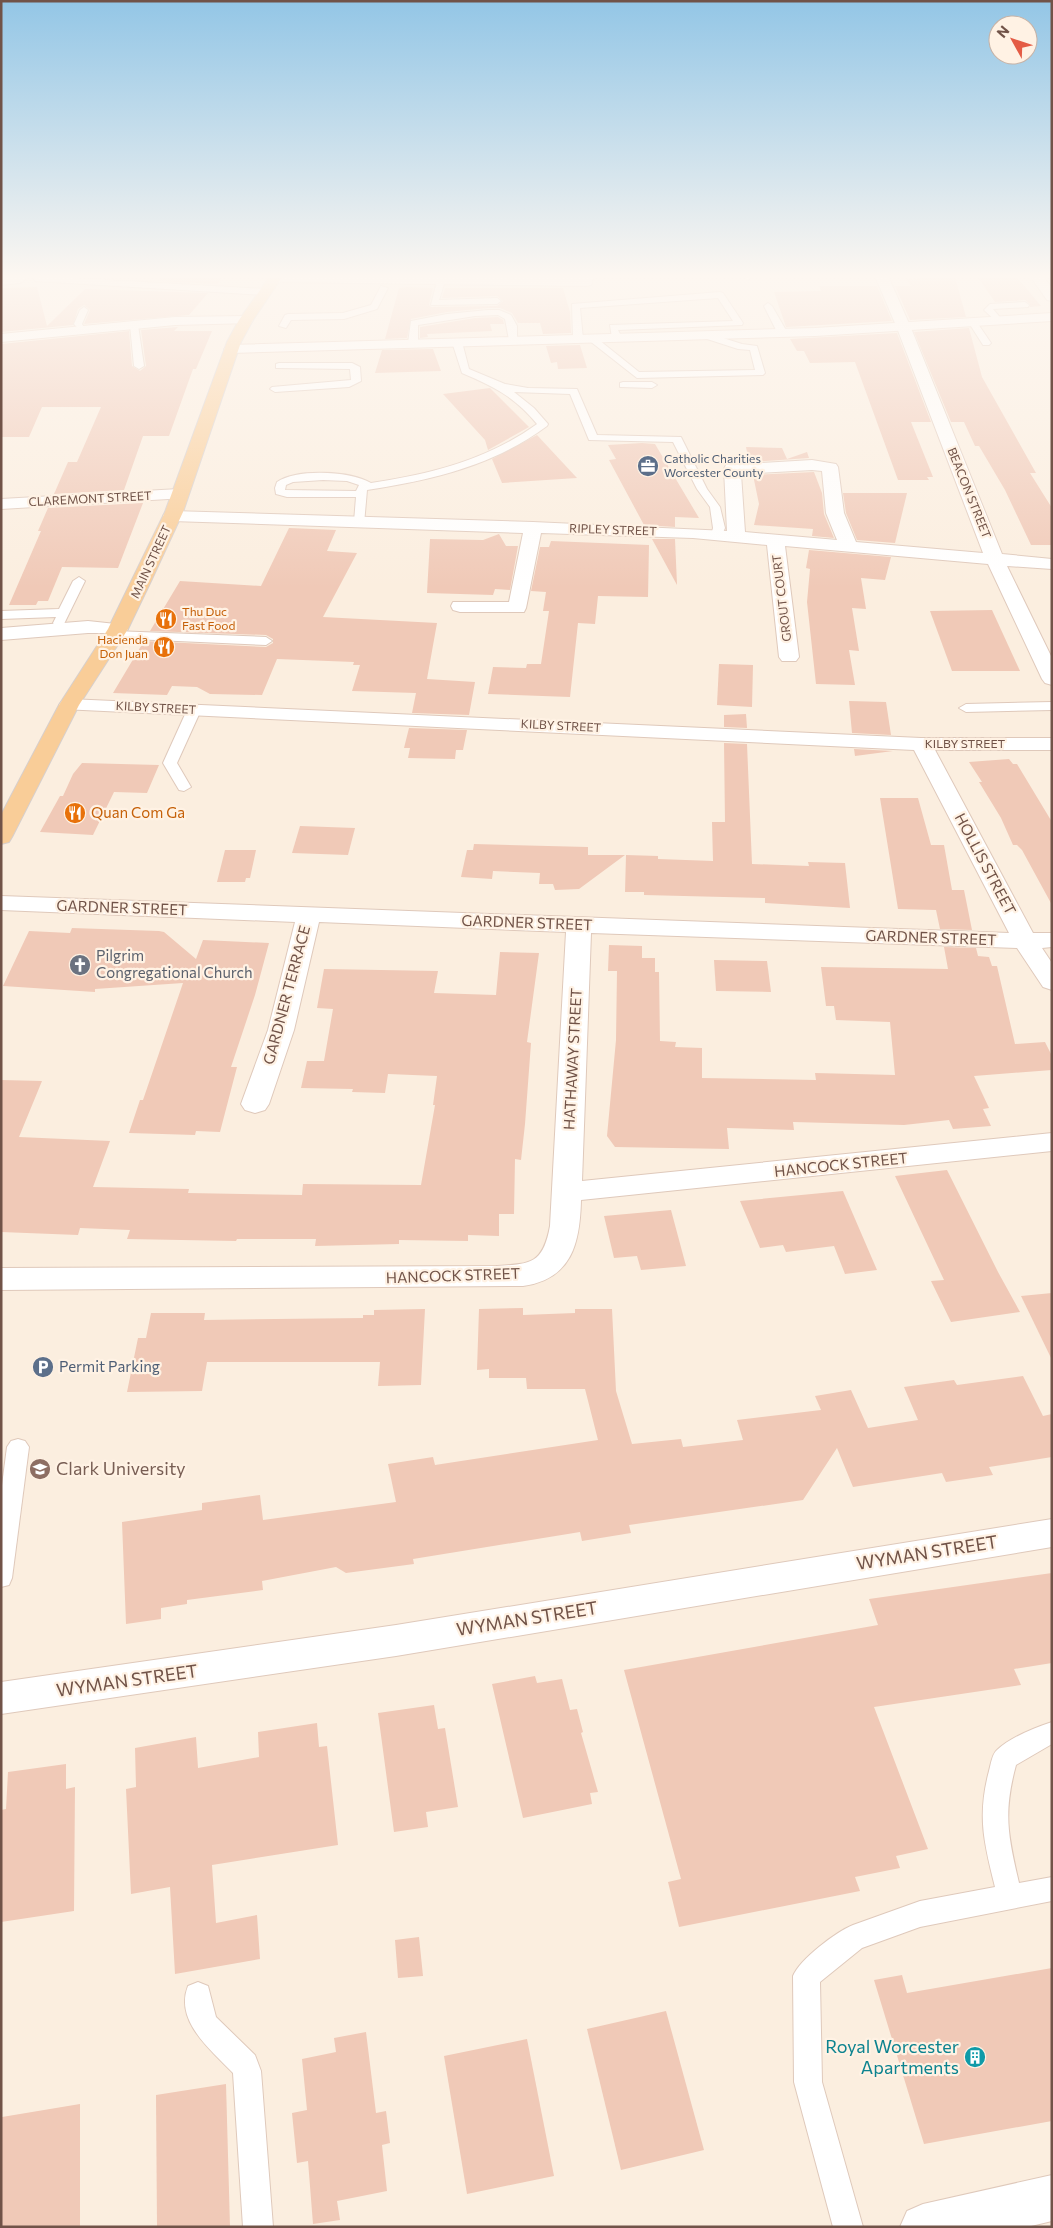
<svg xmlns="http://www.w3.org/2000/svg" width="1053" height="2228" font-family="Commissioner,sans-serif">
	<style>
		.building { fill: #f0c9b7 }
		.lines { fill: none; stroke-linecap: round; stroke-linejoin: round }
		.lane-casing { stroke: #dfc9bb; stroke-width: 2 }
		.street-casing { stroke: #dfc9bb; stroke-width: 2 }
		.secondary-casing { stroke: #e6ccbc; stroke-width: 2 }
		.primary-casing { stroke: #d7cfcc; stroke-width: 2 }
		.lane { fill: #fff; fill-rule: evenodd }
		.street { fill: #fff; fill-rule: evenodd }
		.secondary { fill: #fff; fill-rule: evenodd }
		.primary { fill: #f9cd98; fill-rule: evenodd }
		.labels { text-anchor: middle; stroke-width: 4.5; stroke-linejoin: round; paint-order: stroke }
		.far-service-label { font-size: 12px; fill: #4e5e75; stroke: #fff2e4; text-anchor: start }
		.far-street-label { font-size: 12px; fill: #715348; stroke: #fff2e4 }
		.far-food-label { font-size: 12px; fill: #c56008; stroke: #fff2e4; text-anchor: start }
		.food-label { font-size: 15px; fill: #c56008; stroke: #fff2e4; text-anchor: start }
		.street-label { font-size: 15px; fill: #715348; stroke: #fff2e4 }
		.worship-label { font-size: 15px; fill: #5b616d; stroke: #fff2e4; text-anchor: start }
		.service-label { font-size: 15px; fill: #4e5e75; stroke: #fff2e4; text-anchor: start }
		.near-education-label { font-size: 18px; fill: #785e54; stroke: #fff2e4; text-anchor: start }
		.near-street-label { font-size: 18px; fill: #715348; stroke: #fff2e4 }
		.near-culture-label { font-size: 18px; fill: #0d838f; stroke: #fff2e4; text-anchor: end }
	</style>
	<rect width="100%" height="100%" fill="#fbeedf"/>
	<g class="building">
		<polygon points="168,276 224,276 217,284 158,281 162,277"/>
		<polygon points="977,276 1016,276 1041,306 1030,307 1030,304 1025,300 995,302"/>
		<polygon points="919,277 955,277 966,317 910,320 895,286 911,286 906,279 920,279"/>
		<polygon points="819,286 877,286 892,321 786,327 774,292 821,291"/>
		<polygon points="37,287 47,326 85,289 208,293 189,315 84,324 90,310 84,305 78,309 73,325 1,332 1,288"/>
		<polygon points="407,287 433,288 429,305 431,307 497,306 503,301 497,296 442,298 445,288 563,288 570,312 571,333 543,334 540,323 518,323 512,313 500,308 488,308 447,312 411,319 407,338 385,339 399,288"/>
		<polygon points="498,317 503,320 504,324 490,324 492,331 427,334 428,337 420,338 420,327 475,318"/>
		<polygon points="178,327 174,331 212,331 196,369 193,369 169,436 143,436 124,490 54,494 68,462 77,462 101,407 42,407 29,437 1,437 1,344 129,331 132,366 140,371 146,366 141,330"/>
		<polygon points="969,328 982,377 1036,473 1030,473 1052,508 1052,545 1031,545 1005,490 979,446 975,446 964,422 951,422 914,332"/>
		<polygon points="897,333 931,422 911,422 933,477 927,477 929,480 898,480 855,362 810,363 804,351 797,351 790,339"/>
		<polygon points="580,345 587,368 558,369 557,362 551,363 546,346"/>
		<polygon points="433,349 441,371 375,373 382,350"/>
		<polygon points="490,388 529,427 488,450 485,440 443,394"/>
		<polygon points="537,435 577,478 502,483 492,459"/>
		<polygon points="642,443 655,444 699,518 675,517 675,527 644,525 609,460 616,459 608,445"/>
		<polygon points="746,447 782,448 787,459 807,452 809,458 749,462"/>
		<polygon points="814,472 822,493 824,514 834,538 812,536 813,529 754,525 759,504 753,475"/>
		<polygon points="843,493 907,493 895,543 857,540 846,513"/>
		<polygon points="143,503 118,568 62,567 48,601 38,601 36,605 9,605 41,531 38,531 48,508"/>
		<polygon points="289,528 336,530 327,551 357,553 323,617 437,623 427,679 475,682 469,715 412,713 416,693 352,691 360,665 353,665 354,662 277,659 262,695 210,694 197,687 172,686 167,695 113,693 144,641 266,647 273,643 273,639 266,635 150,631 180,581 261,586"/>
		<polygon points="499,534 506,546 518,546 510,590 495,589 493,595 427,593 430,539 483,540"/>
		<polygon points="652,539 675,539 677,585"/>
		<polygon points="551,541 649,545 648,597 598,596 595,624 578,623 570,697 488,694 493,667 526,668 527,664 541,664 549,611 543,611 546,592 531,591 540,547 549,547"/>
		<polygon points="809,550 891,557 885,580 861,578 866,609 852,608 859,651 849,650 855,685 816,684 807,602 810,569 806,568"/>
		<polygon points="992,610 1020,671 952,671 930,611"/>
		<polygon points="719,664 753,665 752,707 717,705"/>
		<polygon points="849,701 886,702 891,735 852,733"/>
		<polygon points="746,714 747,728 724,727 724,715"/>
		<polygon points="409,728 467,730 463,750 456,750 455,759 408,758 410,748 404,748"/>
		<polygon points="724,743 747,744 752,864 809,866 808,862 845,863 850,908 765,903 765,898 644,895 644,892 625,892 626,855 658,856 658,859 713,861 712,822 725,822"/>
		<polygon points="854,749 893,751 855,756"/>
		<polygon points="1009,759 1013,764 1017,764 1052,822 1052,905 1022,850 1017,845 1013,845 1001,818 979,782 982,782 969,762"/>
		<polygon points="82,763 159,765 147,793 114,792 93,835 40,832 60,796 63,796 73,774"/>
		<polygon points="880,798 918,798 931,845 944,845 952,890 964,890 972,930 940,929 936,910 898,909"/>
		<polygon points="300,826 355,828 348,855 292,853"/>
		<polygon points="474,844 588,847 588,855 625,855 579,889 555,890 553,884 539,884 540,873 493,871 492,879 461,877 467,850 473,850"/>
		<polygon points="225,850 256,850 250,878 246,878 245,882 217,882"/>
		<polygon points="72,928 159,931 164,932 196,959 203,940 269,943 255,995 231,1067 237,1067 220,1132 196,1131 195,1135 129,1133 140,1100 143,1100 183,983 95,989 95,992 3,986 29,931 70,933"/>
		<polygon points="609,945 642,946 642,958 655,958 655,972 659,972 660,1041 676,1042 675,1047 702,1048 702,1078 816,1080 815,1073 895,1075 890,1022 836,1020 834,1006 826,1006 821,967 948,969 944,947 976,948 978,956 989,957 992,966 997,966 1015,1044 1045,1042 1052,1056 1052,1070 974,1076 989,1108 983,1109 991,1126 953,1129 949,1120 904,1125 793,1122 794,1130 727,1128 729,1149 615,1147 607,1136 616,1040 617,971 608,971"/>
		<polygon points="500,952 539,953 527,1042 531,1043 525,1124 521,1160 515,1159 514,1214 499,1214 499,1236 468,1235 468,1241 399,1240 399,1244 315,1246 316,1239 237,1239 236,1241 127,1239 130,1230 80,1228 78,1235 1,1232 1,1080 42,1081 19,1137 110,1141 93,1187 189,1189 188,1193 302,1195 303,1184 421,1185 435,1105 433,1105 437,1076 388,1074 385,1093 352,1092 353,1089 301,1088 307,1061 324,1061 333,1009 317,1008 324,969 438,971 434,993 496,995"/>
		<polygon points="714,960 767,961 771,992 716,991"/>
		<polygon points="947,1170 998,1272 1020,1312 951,1322 931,1281 944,1280 895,1176"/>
		<polygon points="843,1191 877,1270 845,1274 834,1246 786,1252 783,1245 760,1248 740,1201"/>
		<polygon points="671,1210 686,1266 641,1270 637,1256 614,1258 604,1216"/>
		<polygon points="1052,1293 1052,1360 1021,1296"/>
		<polygon points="523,1308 523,1315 575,1313 575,1309 612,1309 616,1391 632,1444 681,1439 683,1447 743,1440 737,1420 821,1410 815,1396 851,1390 868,1428 918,1420 904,1387 954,1380 957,1385 1023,1376 1043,1416 1052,1414 1052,1457 989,1467 993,1475 946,1482 942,1473 853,1487 837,1448 803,1500 629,1525 631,1533 582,1541 580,1532 413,1559 414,1564 346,1573 336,1567 262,1581 263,1590 187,1600 187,1604 161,1608 161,1619 126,1624 122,1522 202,1510 202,1503 260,1495 263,1520 396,1502 388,1464 433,1457 435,1465 598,1440 585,1389 527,1389 526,1378 489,1378 489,1369 477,1370 479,1309"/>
		<polygon points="425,1309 421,1385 378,1386 380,1362 207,1362 202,1391 127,1392 138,1338 146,1338 151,1313 205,1313 204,1320 363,1318 363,1315 374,1315 374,1310"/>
		<polygon points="1052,1573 1052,1663 1014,1669 1021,1685 874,1707 928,1849 896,1856 900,1868 855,1877 860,1891 679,1927 668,1882 681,1879 624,1670 878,1625 869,1599"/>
		<polygon points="535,1676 537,1683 562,1679 570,1710 577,1709 583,1732 581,1733 598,1792 590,1793 592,1804 523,1818 492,1684"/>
		<polygon points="434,1705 438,1729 445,1728 458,1807 426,1812 428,1827 394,1832 378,1713"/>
		<polygon points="317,1723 319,1747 327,1746 338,1845 212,1865 216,1923 257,1915 260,1959 175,1974 170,1887 131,1894 126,1789 136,1787 135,1748 196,1737 198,1768 259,1757 258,1732"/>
		<polygon points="66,1764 66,1789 75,1787 74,1911 1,1922 1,1810 6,1809 8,1772"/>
		<polygon points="419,1937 423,1976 398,1978 395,1940"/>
		<polygon points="1052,1968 1052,2121 924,2144 874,1980 902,1975 907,1993"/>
		<polygon points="666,2011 704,2150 621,2170 587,2029"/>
		<polygon points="366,2032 376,2113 386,2111 390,2143 382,2145 387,2191 337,2201 340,2220 313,2224 308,2161 297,2163 292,2113 307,2110 302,2059 336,2052 334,2038"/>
		<polygon points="527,2039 554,2176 467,2194 444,2056"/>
		<polygon points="226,2084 230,2227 157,2227 156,2095"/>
		<polygon points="80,2104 80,2227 1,2227 2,2117"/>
	</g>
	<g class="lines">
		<g class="lane-casing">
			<g id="lane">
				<polygon points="38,276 266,289 270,292 266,295 35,281 34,279"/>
				<polygon points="743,276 752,276 752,277 748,280"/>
				<polygon points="441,278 445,281 439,300 497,298 501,301 497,304 431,305 437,281"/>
				<polygon points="381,286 388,288 377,309 344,319 291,320 286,328 279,326 285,315 288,314 343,313 371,305"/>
				<polygon points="720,292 723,293 743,323 742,325 618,330 622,338 617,341 612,338 610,325 733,321 718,298 580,308 583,339 578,342 573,339 572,304"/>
				<polygon points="1025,302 1029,305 1028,307 993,309 1003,321 999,324 984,310 990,304"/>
				<polygon points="768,303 772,306 787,332 785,334 777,332 764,306"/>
				<polygon points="84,307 88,310 82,324 85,329 81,332 74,324 80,310"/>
				<polygon points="488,310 499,310 511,315 517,326 517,342 509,340 505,319 498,315 475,316 418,325 418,343 413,346 408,343 411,321 447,314"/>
				<polygon points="970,321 976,321 991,343 989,345 983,345 969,323"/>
				<polygon points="134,322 138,325 144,366 139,369 134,366 130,325"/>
				<polygon points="704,332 742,344 757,346 765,373 763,375 637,378 586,338 594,336 639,372 755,370 750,350 738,349 701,337 701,333"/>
				<path d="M457,339L462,342L469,369L505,384L528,388L577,389L597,435L681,437L707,489L720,507L725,528L721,537H713L711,535L713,528L710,507L697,489L673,442L589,440L570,394L514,392L534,408L548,424L547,426C493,466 432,480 367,490L364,524H356L354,522L356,497H287L276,494L275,488L277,482C297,468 351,471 371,483C431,474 487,460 537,424C515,397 493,386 462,373L452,342ZM323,480L347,481L359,485L356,491L285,490L286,485L293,482Z"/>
				<polygon points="279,363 352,363 360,367 361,381 349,387 275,392 270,389 272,387 351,380 350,369 276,368 276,364"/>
				<polygon points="623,382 652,382 657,385 652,388 620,387 620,383"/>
				<polygon points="79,577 85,581 63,626 55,626 53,623 56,617 1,619 1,611 59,609 73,581"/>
				<polygon points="114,631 266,637 272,641 266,645 110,638 108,635 110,632"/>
				<polygon points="1052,702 1052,710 966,712 959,708 966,704"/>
				<polygon points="194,706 201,710 177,763 191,787 184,791 179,790 163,763 187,710"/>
				<polygon points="18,1439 25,1441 29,1447 12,1578 9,1585 1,1587 1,1493 7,1447 11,1441"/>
				<path d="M1052,1722V1744L1016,1765C1003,1813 1008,1836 1019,1883L1052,1877V1901L920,1927L862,1948L820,1982L822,2082L863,2227H833L794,2082L793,1976C800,1959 836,1932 853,1925L920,1901L995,1887C984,1843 977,1816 989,1771C991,1764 992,1754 997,1750C1011,1737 1034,1728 1052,1722Z"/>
				<path d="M198,1982L208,1986L216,2017L255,2055L261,2071L273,2227H243L233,2073C211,2050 174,2021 188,1986Z"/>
			</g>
		</g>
		<g class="street-casing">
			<g id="street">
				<polygon points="30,276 20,283 1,285 1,277"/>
				<polygon points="270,276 580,278 594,276 591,285 586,286 275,282 270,281"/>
				<path d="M875,276H888L911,328L1002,554L1052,559V569L1007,566L1052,658V685L1045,683L1042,679L988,564L785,546L799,657L796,661H782L779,657L767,545L693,538L541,533L526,608L524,612H460L453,610L451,606L453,602H509L523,533L172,521L166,520L163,516L166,512L172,511L533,522L727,531L724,469L726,465L812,460L836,464L838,467L844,513L856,542L983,553L897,328ZM812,470L822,471L826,513L837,540L745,532L741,474Z"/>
				<polygon points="1030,276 1043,276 1052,288 1052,301 1047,300"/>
				<polygon points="179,489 185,490 187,494 185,498 1,509 1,499"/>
				<polygon points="88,621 125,625 128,629 125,633 88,633 1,640 1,628"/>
				<path d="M69,699L921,738H1052V750H935L1033,933H1052V947L1042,948L1052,963V990L1043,987L1017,948L591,933L582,1181L1052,1133V1151L581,1200C580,1243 572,1279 523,1286L1,1290V1268L496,1266C531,1264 543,1264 550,1226L566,932L319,922L294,1030L269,1104L265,1110L255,1113L245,1110L241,1104L268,1030L295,922L1,910V896L1009,933L914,750L62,709L59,705L62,701Z"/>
				<polygon points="1052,1519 1052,1547 396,1656 1,1714 1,1682 396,1625"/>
				<polygon points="1052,2175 1052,2221 1027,2227 900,2227 907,2211 923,2204"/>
			</g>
		</g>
		<g class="secondary-casing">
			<g id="secondary">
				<polygon points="1052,313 1052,321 815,336 231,353 224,349 231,345 815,328"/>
				<polygon points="246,316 251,317 253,320 251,323 175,325 1,342 1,334 175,317"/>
			</g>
		</g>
		<g class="primary-casing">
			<polygon id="primary" points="270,276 283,276 253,320 241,342 183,512 151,581 128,629 79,705 12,837 9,842 1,844 1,815 59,705 108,629 165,512 227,342 239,320"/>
		</g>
		<use href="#lane" class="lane"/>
		<use href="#street" class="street"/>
		<use href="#secondary" class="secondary"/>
		<use href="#primary" class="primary"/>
	</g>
	<linearGradient id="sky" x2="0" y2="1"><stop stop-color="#93c6e6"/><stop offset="0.47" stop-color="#fdf7f1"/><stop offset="1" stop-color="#fdf7f1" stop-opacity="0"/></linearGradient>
	<rect width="1053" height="588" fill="url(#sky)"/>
	<defs>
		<g id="office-disc" transform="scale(1.125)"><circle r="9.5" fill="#5c6f8a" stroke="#fff2e4"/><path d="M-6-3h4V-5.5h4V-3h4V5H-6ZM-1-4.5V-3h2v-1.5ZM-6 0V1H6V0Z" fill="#fff"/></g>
		<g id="restaurant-disc" transform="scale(1.125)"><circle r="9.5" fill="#e8710a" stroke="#fff2e4"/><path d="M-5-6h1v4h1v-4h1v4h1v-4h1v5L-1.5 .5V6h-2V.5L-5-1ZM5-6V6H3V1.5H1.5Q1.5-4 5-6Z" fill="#fff"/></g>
		<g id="church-disc" transform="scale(1.125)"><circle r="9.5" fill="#6b7280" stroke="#fff2e4"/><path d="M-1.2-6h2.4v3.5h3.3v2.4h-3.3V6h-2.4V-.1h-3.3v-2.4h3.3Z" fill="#fff"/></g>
		<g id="parking-disc" transform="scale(1.125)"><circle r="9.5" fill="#5c6f8a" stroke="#fff2e4"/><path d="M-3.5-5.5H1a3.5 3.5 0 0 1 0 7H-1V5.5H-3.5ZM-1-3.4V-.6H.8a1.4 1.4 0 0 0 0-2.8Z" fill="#fff"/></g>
		<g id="university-disc" transform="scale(1.125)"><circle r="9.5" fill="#8d6e63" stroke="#fff2e4"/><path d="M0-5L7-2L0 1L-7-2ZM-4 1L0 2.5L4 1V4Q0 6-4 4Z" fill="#fff"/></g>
		<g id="building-disc" transform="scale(1.125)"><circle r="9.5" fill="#0f9aa8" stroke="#fff2e4"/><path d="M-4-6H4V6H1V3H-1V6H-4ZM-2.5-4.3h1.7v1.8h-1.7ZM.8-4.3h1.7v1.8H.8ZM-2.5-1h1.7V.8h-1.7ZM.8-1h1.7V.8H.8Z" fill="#fff"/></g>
	</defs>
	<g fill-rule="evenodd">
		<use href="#office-disc" x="648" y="466"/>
		<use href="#restaurant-disc" x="166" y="619"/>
		<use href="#restaurant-disc" x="164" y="647"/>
		<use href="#restaurant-disc" x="75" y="813"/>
		<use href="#church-disc" x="80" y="965"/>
		<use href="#parking-disc" x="43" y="1367"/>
		<use href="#university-disc" x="40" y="1469"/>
		<use href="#building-disc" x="975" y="2057"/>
	</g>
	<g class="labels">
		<g class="far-service-label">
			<text x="664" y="463">Catholic Charities<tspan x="664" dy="14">Worcester County</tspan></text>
		</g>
		<g class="far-street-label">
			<text transform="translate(969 493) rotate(68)" y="4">BEACON STREET</text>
			<text transform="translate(90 499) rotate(-3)" y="4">CLAREMONT STREET</text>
			<text transform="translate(613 530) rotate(2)" y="4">RIPLEY STREET</text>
			<text transform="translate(151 562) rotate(-65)" y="4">MAIN STREET</text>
			<text transform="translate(782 598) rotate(-97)" y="4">GROUT COURT</text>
			<text transform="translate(156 708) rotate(3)" y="4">KILBY STREET</text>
			<text transform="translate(561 726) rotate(3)" y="4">KILBY STREET</text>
			<text x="965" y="748">KILBY STREET</text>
		</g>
		<g class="far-food-label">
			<text x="182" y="616">Thu Duc<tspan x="182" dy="14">Fast Food</tspan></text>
			<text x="148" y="644" text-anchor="end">Hacienda<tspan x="148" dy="14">Don Juan</tspan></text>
		</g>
		<g class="food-label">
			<text x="91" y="818">Quan Com Ga</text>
		</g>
		<g class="street-label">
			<text transform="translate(985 864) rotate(62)" y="5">HOLLIS STREET</text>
			<text transform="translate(122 908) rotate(2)" y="5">GARDNER STREET</text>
			<text transform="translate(527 923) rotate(2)" y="5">GARDNER STREET</text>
			<text transform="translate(931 938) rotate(2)" y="5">GARDNER STREET</text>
			<text transform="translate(287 995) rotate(-75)" y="5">GARDNER TERRACE</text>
			<text transform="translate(573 1059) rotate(-87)" y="5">HATHAWAY STREET</text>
			<text transform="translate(841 1165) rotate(-6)" y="5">HANCOCK STREET</text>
			<text transform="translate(453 1276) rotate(-2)" y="5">HANCOCK STREET</text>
		</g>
		<g class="worship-label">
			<text x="96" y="961">Pilgrim<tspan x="96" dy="17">Congregational Church</tspan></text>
		</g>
		<g class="service-label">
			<text x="59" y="1372">Permit Parking</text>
		</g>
		<g class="near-education-label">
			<text x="56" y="1475">Clark University</text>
		</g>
		<g class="near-street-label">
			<text transform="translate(927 1553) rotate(-9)" y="6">WYMAN STREET</text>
			<text transform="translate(527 1619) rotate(-9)" y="6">WYMAN STREET</text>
			<text transform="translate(127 1681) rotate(-8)" y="6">WYMAN STREET</text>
		</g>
		<g class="near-culture-label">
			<text x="959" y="2053">Royal Worcester<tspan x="959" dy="21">Apartments</tspan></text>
		</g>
	</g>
	<rect width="1053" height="2228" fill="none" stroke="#715348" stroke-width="5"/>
	<g transform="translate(1013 40) rotate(310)"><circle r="24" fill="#fff2e4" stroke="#c6b2a6"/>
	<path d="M0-4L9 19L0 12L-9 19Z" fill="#e45c45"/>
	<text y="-8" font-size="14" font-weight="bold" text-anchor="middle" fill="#715348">N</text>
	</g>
</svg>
